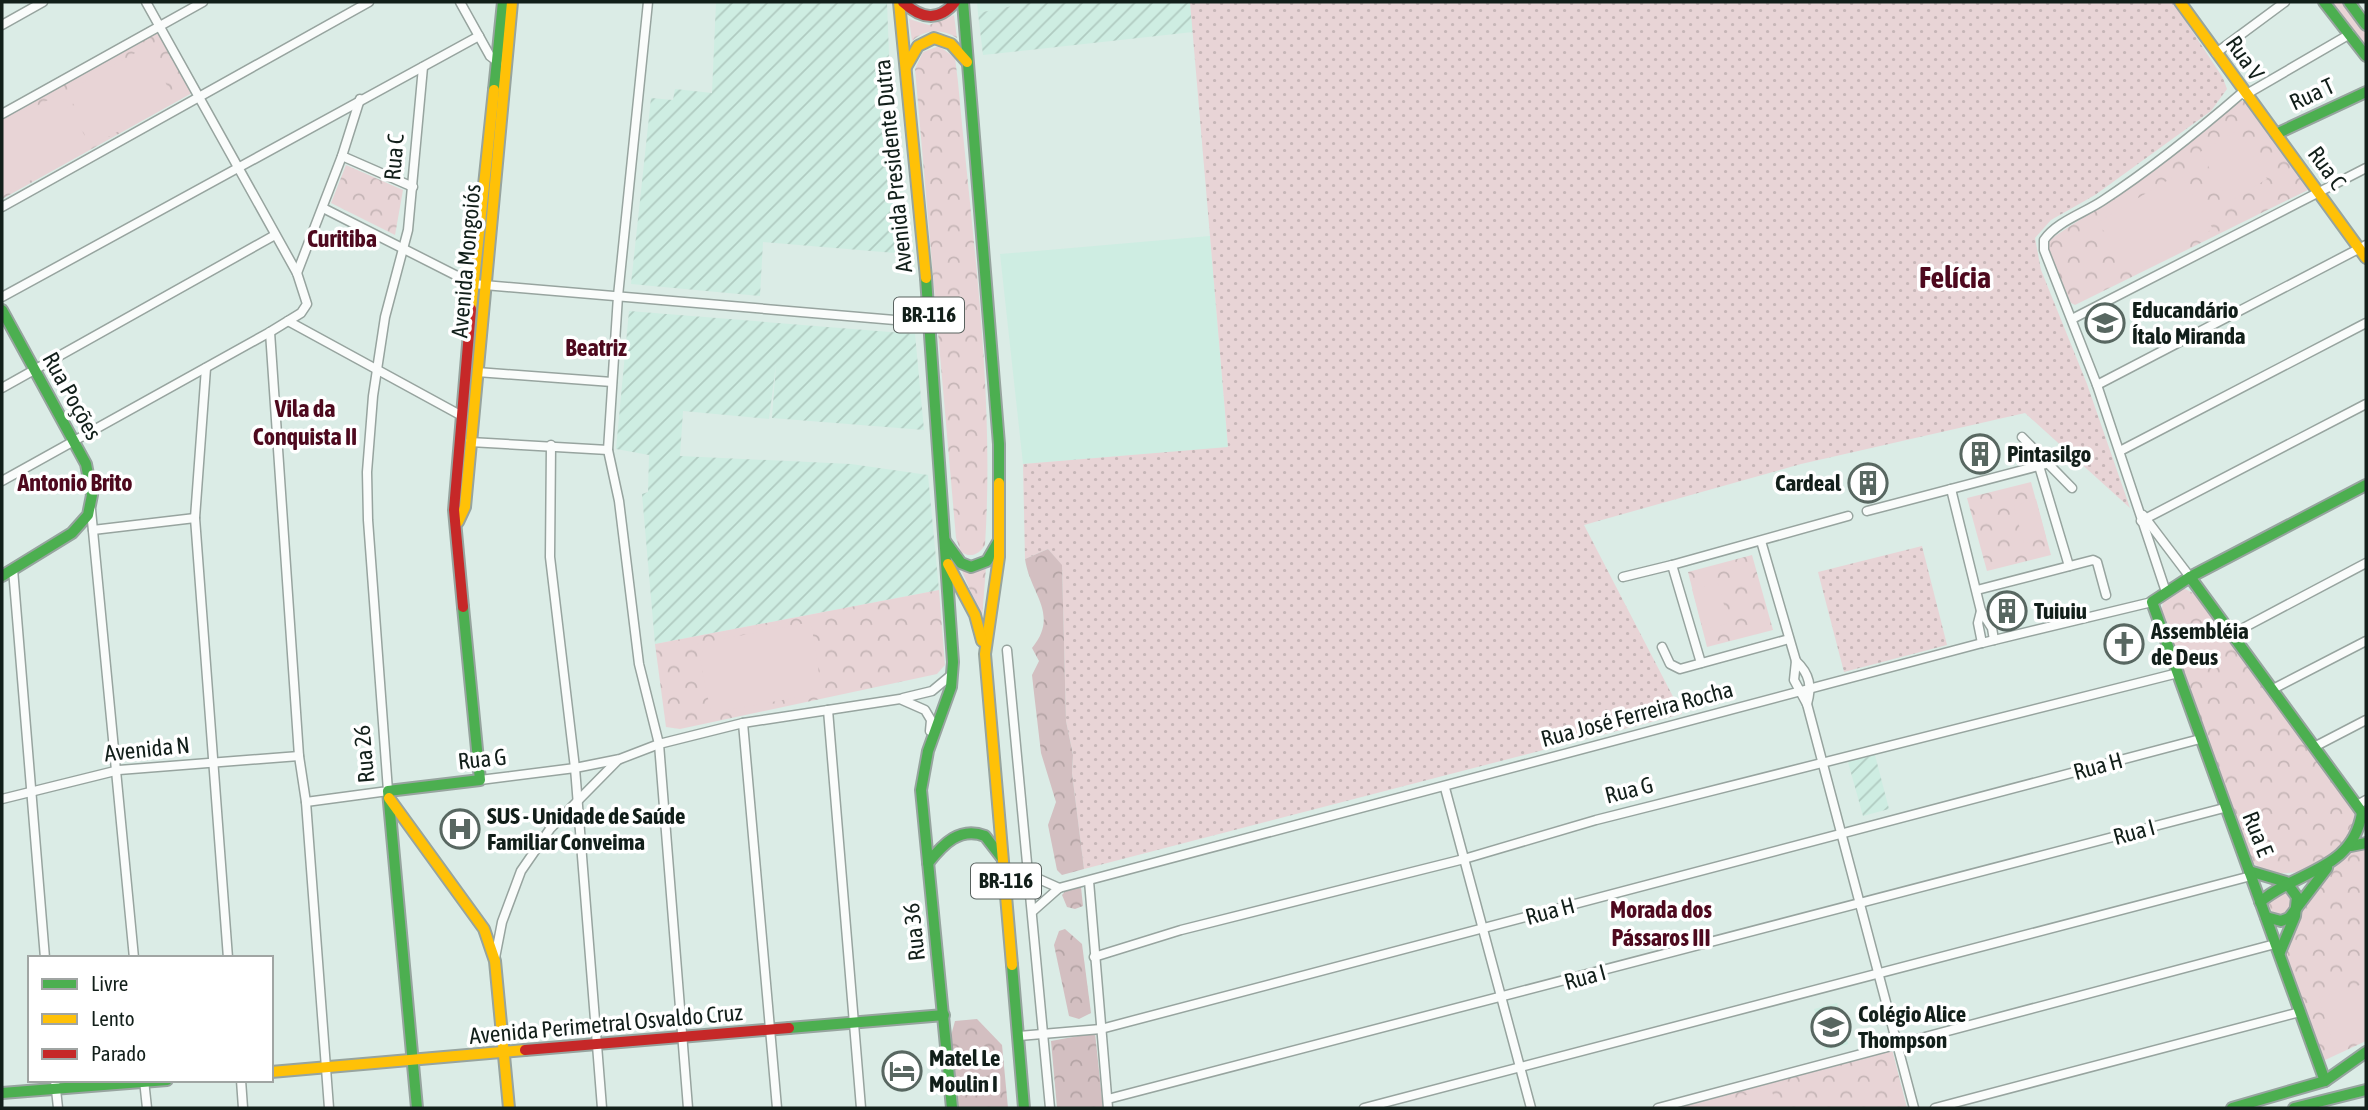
<svg xmlns="http://www.w3.org/2000/svg" width="2368" height="1110" font-family="'Asap Condensed',sans-serif">
	<style>
		.built { fill: #ceede2 }
		.industrial { fill: url(#industrial-furrows) }
		.grass { fill: url(#grass-dots) }
		.forest { fill: url(#forest-crowns) }
		.park { fill: url(#park-crowns) }
		.pitch { fill: #e8d4d6 }
		.lines { fill: none; stroke-linecap: round; stroke-linejoin: round }
		.street-casing { stroke: #97a49f; stroke-width: 11 }
		.fast-casing { stroke: #97a49f; stroke-width: 14 }
		.slow-casing { stroke: #97a49f; stroke-width: 14 }
		.jam-casing { stroke: #97a49f; stroke-width: 14 }
		.street { stroke: #fafcfb; stroke-width: 8 }
		.fast { stroke: #4caf50; stroke-width: 10 }
		.slow { stroke: #ffc107; stroke-width: 10 }
		.jam { stroke: #c62828; stroke-width: 10 }
		.labels { text-anchor: middle; stroke-width: 7; stroke-linejoin: round; paint-order: stroke }
		.shield { fill: #fff; stroke: #59625f; stroke-width: 2 }
		.shield-label { font-size: 21px; font-weight: bold; fill: #121f1a }
		.street-label { font-size: 23px; fill: #121f1a; stroke: #fff }
		.poi-label { font-size: 23px; font-weight: bold; fill: #121f1a; stroke: #fff; text-anchor: start }
		.neighbourhood-label { font-size: 24px; font-weight: bold; fill: #4e091e; stroke: #fff }
		.district-label { font-size: 30px; font-weight: bold; fill: #4e091e; stroke: #fff }
	</style>
	<defs>
		<pattern id="industrial-furrows" width="10" height="10" patternUnits="userSpaceOnUse" patternTransform="scale(1.75)"><rect width="10" height="10" fill="#ceede2"/><path d="M-1 1l2-2M0 10L10 0M9 11l2-2" fill="none" stroke="#b0cbc1"/></pattern>
		<pattern id="grass-dots" width="8" height="8" patternUnits="userSpaceOnUse" patternTransform="scale(1.75)"><rect width="8" height="8" fill="#e8d4d6"/><path d="M2 2h.1M6 6h.1" fill="none" stroke="#c6b6b7" stroke-width="1.8" stroke-linecap="round"/></pattern>
		<pattern id="forest-crowns" width="20" height="18" patternUnits="userSpaceOnUse" patternTransform="scale(1.75)"><rect width="20" height="18" fill="#d3bfc1"/><path d="M2 6a3 3 0 1 1 6 0M12 15a3 3 0 1 1 6 0" fill="none" stroke="#b4a4a5"/></pattern>
		<pattern id="park-crowns" width="20" height="18" patternUnits="userSpaceOnUse" patternTransform="scale(1.75)"><rect width="20" height="18" fill="#e8d4d6"/><path d="M2 6a3 3 0 1 1 6 0M12 15a3 3 0 1 1 6 0" fill="none" stroke="#c6b6b7"/></pattern>
	</defs>
	<rect width="100%" height="100%" fill="#dbece6"/>
	<g class="built">
		<polygon points="977,2 1031,2 978,13"/>
		<polygon points="1210,236 1228,448 1023,464 1000,254"/>
		<polygon points="1837,1003 1848,1044 1825,1050 1814,1009"/>
	</g>
	<g class="industrial">
		<polygon points="716,2 887,2 891,107 907,254 763,242 760,296 631,284 651,98 673,100 675,89 712,93"/>
		<polygon points="1031,2 1190,2 1193,32 983,55 978,13"/>
		<polygon points="629,311 915,334 924,430 772,418 776,364 769,419 683,411 680,456 851,464 928,475 939,590 655,644 642,494 648,492 649,455 616,449"/>
		<polygon points="1875,755 1889,809 1863,816 1848,762"/>
	</g>
	<g class="grass">
		<polygon points="1190,2 2173,2 2223,78 2227,89 2211,111 2095,195 2051,220 2035,238 2041,270 2087,384 2130,508 2025,413 1801,464 1584,525 1682,714 1084,869 1072,773 1073,755 1066,721 1062,566 1048,549 1025,559 1023,464 1228,447"/>
		<polygon points="1922,546 1947,645 1844,672 1818,572"/>
	</g>
	<g class="forest">
		<path d="M1048,549L1062,565L1066,721L1073,755L1072,773L1084,869L1062,875L1057,870L1048,825L1056,802L1041,753L1034,693L1032,675L1039,661L1032,648C1060,614 1030,594 1025,559Z"/>
		<polygon points="1081,887 1083,906 1075,909 1067,907 1062,895 1067,889"/>
		<polygon points="1065,929 1082,944 1091,1013 1079,1019 1069,1016 1054,945 1059,931"/>
		<polygon points="977,1019 1002,1045 1008,1108 956,1108 950,1039 955,1021"/>
		<polygon points="1095,1033 1103,1108 1057,1108 1051,1041"/>
	</g>
	<g class="park">
		<polygon points="2331,2 2345,2 2366,31 2366,45"/>
		<path d="M954,15L957,38C942,28 925,29 912,41L909,19L929,25Z"/>
		<polygon points="156,30 192,93 2,199 2,117"/>
		<path d="M939,46L955,58L958,82C972,236 995,391 985,545C979,555 970,558 961,552L956,538L915,69L923,52Z"/>
		<polygon points="2239,101 2245,101 2310,189 2075,305 2071,303 2044,249 2049,240 2131,186"/>
		<polygon points="346,165 403,190 395,235 331,203"/>
		<polygon points="2031,482 2051,555 1987,571 1967,498"/>
		<polygon points="1752,555 1773,630 1707,647 1688,572"/>
		<polygon points="986,567 982,619 962,571"/>
		<path d="M2181,587L2197,595L2354,807C2361,855 2283,896 2249,859L2161,612L2164,598Z"/>
		<polygon points="939,590 945,665 937,674 680,729 666,727 655,644"/>
		<path d="M2366,846V1041L2323,1061L2285,956V946C2300,910 2326,856 2366,846Z"/>
		<circle cx="2281" cy="902" r="13"/>
		<polygon points="1892,1049 1907,1108 1664,1108"/>
	</g>
	<g class="pitch">
		<polygon points="144,48 176,100 97,143 66,92"/>
		<polygon points="59,94 92,147 2,196 2,125"/>
		<polygon points="2238,130 2267,179 2229,202 2200,152"/>
		<polygon points="2180,173 2213,229 2131,274 2098,222"/>
		<polygon points="2036,499 2046,537 2024,544 2014,506"/>
		<polygon points="1718,583 1729,623 1703,630 1692,589"/>
		<polygon points="811,622 822,693 711,713 697,644"/>
		<polygon points="2366,983 2366,1038 2334,1048 2319,998"/>
		<polygon points="1771,1088 1777,1108 1700,1108"/>
	</g>
	<g class="lines">
		<g class="street-casing">
			<g id="street">
				<polyline points="460,2 490,56 499,63"/>
				<polyline points="648,2 618,296 608,450 619,501 639,664 659,744 688,1108"/>
				<polyline points="2,25 43,2"/>
				<polyline points="2216,53 2285,2"/>
				<polyline points="2245,95 2350,34"/>
				<polyline points="2,114 203,2"/>
				<polyline points="342,156 413,187"/>
				<polyline points="2,207 369,2"/>
				<polyline points="323,208 473,284 930,323"/>
				<polyline points="297,273 342,156 360,99"/>
				<polyline points="2,297 479,36"/>
				<polyline points="2072,319 2366,168"/>
				<polyline points="288,321 462,416"/>
				<polyline points="270,332 299,756 306,802 329,1108"/>
				<polyline points="206,368 195,518 228,958"/>
				<polyline points="477,372 612,382"/>
				<polyline points="2097,385 2366,245"/>
				<polyline points="2,388 275,235"/>
				<polyline points="2022,437 2072,488"/>
				<polyline points="470,442 608,450"/>
				<polyline points="551,445 550,557 575,768 602,1108"/>
				<polyline points="2120,451 2366,323"/>
				<polyline points="2039,466 2069,566"/>
				<polyline points="2,481 270,332 301,313 307,304 297,273 146,2"/>
				<polyline points="1951,489 1981,611 1992,628 1994,640"/>
				<polyline points="91,510 134,958"/>
				<polyline points="1867,511 2050,463"/>
				<polyline points="2143,515 2190,577"/>
				<polyline points="2141,521 2366,404"/>
				<polyline points="93,530 195,518"/>
				<polyline points="1761,541 1796,661 1794,680 1807,704 1914,1108"/>
				<polyline points="1672,565 1848,516"/>
				<polyline points="13,569 45,958"/>
				<polyline points="1623,577 1672,565 1701,663"/>
				<polyline points="1977,590 2093,560 2097,562 2106,595"/>
				<path d="M2166,592L2097,385L2044,250V240C2056,222 2084,213 2102,201C2151,169 2198,131 2243,92"/>
				<polyline points="1981,611 1978,623 1982,643"/>
				<polyline points="2232,634 2366,563"/>
				<polyline points="1662,647 1670,664 1680,669 1789,639"/>
				<polyline points="1007,650 1050,1108"/>
				<path d="M1796,661C1810,674 1812,687 1807,704"/>
				<polyline points="2273,689 2366,641"/>
				<polyline points="903,698 932,691 950,676"/>
				<polyline points="828,710 861,1108"/>
				<polyline points="743,723 777,1108"/>
				<polyline points="2314,747 2366,720"/>
				<polyline points="480,780 575,768 620,759 659,744 743,723 900,699 925,710 931,720 930,731"/>
				<polyline points="1445,788 1531,1108"/>
				<polyline points="2,799 119,770 299,756"/>
				<polyline points="306,802 388,791 368,520 367,472 373,396 385,317 408,230 423,67"/>
				<polyline points="2357,805 2366,800"/>
				<polyline points="1030,875 1059,888"/>
				<polyline points="1089,881 1108,1108"/>
				<polyline points="1033,911 1059,888 1982,643 2152,602"/>
				<polyline points="1094,957 1181,930 1464,859 1596,820 2178,673"/>
				<polyline points="495,958 502,922 521,871 550,829 618,760"/>
				<polyline points="1019,1036 1101,1029 2200,739"/>
				<polyline points="55,1080 58,1108"/>
				<polyline points="144,1080 147,1108"/>
				<polyline points="241,1080 243,1108"/>
				<polyline points="1108,1099 2224,808"/>
				<polyline points="1364,1108 2251,876"/>
				<polyline points="1658,1108 2275,944"/>
				<polyline points="1935,1108 2300,1012"/>
			</g>
		</g>
		<g class="fast-casing">
			<g id="fast">
				<polyline points="963,2 999,444 999,483"/>
				<polyline points="2324,2 2366,56"/>
				<polyline points="2349,2 2366,25"/>
				<polyline points="494,90 503,2"/>
				<polyline points="2276,134 2366,92"/>
				<polyline points="926,278 953,662 951,687 928,751 921,790 952,1108"/>
				<polyline points="2,310 86,464 92,495 88,515 72,533 2,576"/>
				<polyline points="945,541 961,563 971,567 987,561 998,542"/>
				<polyline points="2190,577 2366,818"/>
				<polyline points="2351,846 2366,843"/>
				<path d="M928,863C943,844 960,826 985,836L1002,858"/>
				<polyline points="2249,871 2286,882 2297,897 2295,916 2280,952"/>
				<path d="M2260,902C2299,869 2352,871 2362,813"/>
				<polyline points="2266,917 2281,921 2289,918 2327,868"/>
				<polyline points="1012,965 1024,1108"/>
				<polyline points="789,1028 944,1015"/>
				<polyline points="2325,1081 2152,602 2190,577 2366,485"/>
				<polyline points="2,1093 167,1080"/>
				<polyline points="417,1108 388,791 480,780 463,607"/>
				<polyline points="2232,1108 2325,1081 2366,1052"/>
				<polyline points="2294,1108 2366,1090"/>
			</g>
		</g>
		<g class="slow-casing">
			<g id="slow">
				<polyline points="899,2 926,278"/>
				<polyline points="2180,2 2366,258"/>
				<polyline points="906,67 918,46 934,38 951,44 967,62"/>
				<polyline points="471,309 494,90"/>
				<polyline points="999,483 999,557 985,654 1012,965"/>
				<polyline points="458,522 465,507 512,2"/>
				<polyline points="948,564 975,615 982,641"/>
				<polyline points="389,798 484,929 495,961 509,1108"/>
				<polyline points="271,1072 525,1050"/>
			</g>
		</g>
		<g class="jam-casing">
			<g id="jam">
				<path d="M903,2C921,19 939,22 955,2"/>
				<polyline points="463,607 454,510 471,309"/>
				<polyline points="525,1050 789,1028"/>
			</g>
		</g>
		<use href="#street" class="street"/>
		<use href="#fast" class="fast"/>
		<use href="#slow" class="slow"/>
		<use href="#jam" class="jam"/>
	</g>
	<defs>
		<g id="school-ring" transform="scale(2.0125)"><circle r="9.5" fill="#fff" stroke="#586761" stroke-width="1.5"/><path d="M0-5L7-2L0 1L-7-2ZM-4 1L0 2.5L4 1V4Q0 6-4 4Z" fill="#586761"/></g>
		<g id="building-ring" transform="scale(2.0125)"><circle r="9.5" fill="#fff" stroke="#586761" stroke-width="1.5"/><path d="M-4-6H4V6H1V3H-1V6H-4ZM-2.5-4.3h1.7v1.8h-1.7ZM.8-4.3h1.7v1.8H.8ZM-2.5-1h1.7V.8h-1.7ZM.8-1h1.7V.8H.8Z" fill="#586761"/></g>
		<g id="church-ring" transform="scale(2.0125)"><circle r="9.5" fill="#fff" stroke="#586761" stroke-width="1.5"/><path d="M-1.2-6h2.4v3.5h3.3v2.4h-3.3V6h-2.4V-.1h-3.3v-2.4h3.3Z" fill="#586761"/></g>
		<g id="hospital-ring" transform="scale(2.0125)"><circle r="9.5" fill="#fff" stroke="#586761" stroke-width="1.5"/><path d="M-5-5h3v3.5h4V-5h3V5h-3V1.5h-4V5h-3Z" fill="#586761"/></g>
		<g id="hotel-ring" transform="scale(2.0125)"><circle r="9.5" fill="#fff" stroke="#586761" stroke-width="1.5"/><path d="M-6-4.5h1.5V1H6V5H4.5V3h-9V5H-6ZM-4 0a1.8 1.8 0 1 1 3.6 0ZM.5 0V-2.5h3Q6-2.5 6 0Z" fill="#586761"/></g>
	</defs>
	<g fill-rule="evenodd">
		<use href="#school-ring" x="2105" y="323"/>
		<use href="#building-ring" x="1980" y="454"/>
		<use href="#building-ring" x="1868" y="483"/>
		<use href="#building-ring" x="2007" y="611"/>
		<use href="#church-ring" x="2124" y="644"/>
		<use href="#hospital-ring" x="460" y="829"/>
		<use href="#school-ring" x="1831" y="1027"/>
		<use href="#hotel-ring" x="902" y="1071"/>
	</g>
	<g class="labels">
		<g class="shield">
			<rect x="894" y="297.5" width="70" height="35" rx="5"/>
			<rect x="971" y="863.5" width="70" height="35" rx="5"/>
		</g>
		<g class="shield-label">
			<text x="929" y="322">BR-116</text>
			<text x="1006" y="888">BR-116</text>
		</g>
		<g class="street-label">
			<text transform="translate(2245 58) rotate(55)" y="8">Rua V</text>
			<text transform="translate(2312 94) rotate(-25)" y="8">Rua T</text>
			<text transform="translate(394 157) rotate(-85)" y="8">Rua C</text>
			<text transform="translate(893 166) rotate(-96)" y="8">Avenida Presidente Dutra</text>
			<text transform="translate(2327 168) rotate(54)" y="8">Rua C</text>
			<text transform="translate(466 261) rotate(-85)" y="8">Avenida Mongoiós</text>
			<text transform="translate(72 396) rotate(61)" y="8">Rua Poções</text>
			<text transform="translate(1637 714) rotate(-15)" y="8">Rua José Ferreira Rocha</text>
			<text transform="translate(147 749) rotate(-6)" y="8">Avenida N</text>
			<text transform="translate(364 754) rotate(-95)" y="8">Rua 26</text>
			<text transform="translate(482 759) rotate(-6)" y="8">Rua G</text>
			<text transform="translate(2098 766) rotate(-15)" y="8">Rua H</text>
			<text transform="translate(1629 790) rotate(-14)" y="8">Rua G</text>
			<text transform="translate(2134 832) rotate(-15)" y="8">Rua I</text>
			<text transform="translate(2258 834) rotate(68)" y="8">Rua E</text>
			<text transform="translate(1550 911) rotate(-15)" y="8">Rua H</text>
			<text transform="translate(914 932) rotate(-96)" y="8">Rua 36</text>
			<text transform="translate(1585 977) rotate(-15)" y="8">Rua I</text>
			<text transform="translate(606 1024) rotate(-5)" y="8">Avenida Perimetral Osvaldo Cruz</text>
		</g>
		<g class="poi-label">
			<text x="2132" y="318">Educandário<tspan x="2132" dy="26">Ítalo Miranda</tspan></text>
			<text x="2007" y="462">Pintasilgo</text>
			<text x="1841" y="491" text-anchor="end">Cardeal</text>
			<text x="2034" y="619">Tuiuiu</text>
			<text x="2151" y="639">Assembléia<tspan x="2151" dy="26">de Deus</tspan></text>
			<text x="487" y="824">SUS - Unidade de Saúde<tspan x="487" dy="26">Familiar Conveima</tspan></text>
			<text x="1858" y="1022">Colégio Alice<tspan x="1858" dy="26">Thompson</tspan></text>
			<text x="929" y="1066">Matel Le<tspan x="929" dy="26">Moulin I</tspan></text>
		</g>
		<g class="neighbourhood-label">
			<text x="342" y="247">Curitiba</text>
			<text x="596" y="356">Beatriz</text>
			<text x="305" y="417">Vila da<tspan x="305" dy="28">Conquista II</tspan></text>
			<text x="75" y="491">Antonio Brito</text>
			<text x="1661" y="918">Morada dos<tspan x="1661" dy="28">Pássaros III</tspan></text>
		</g>
		<g class="district-label">
			<text x="1955" y="288">Felícia</text>
		</g>
	</g>
	<rect width="2368" height="1110" fill="none" stroke="#121f1a" stroke-width="7"/>
	<rect x="28" y="956" width="245" height="126" fill="#ffffff" stroke="#a0a5a3" stroke-width="2"/>
	<rect x="42" y="979" width="35" height="10" fill="#4caf50" stroke="#a0a5a3" stroke-width="2"/>
	<text x="91" y="991" font-size="21" fill="#121f1a">Livre</text>
	<rect x="42" y="1014" width="35" height="10" fill="#ffc107" stroke="#a0a5a3" stroke-width="2"/>
	<text x="91" y="1026" font-size="21" fill="#121f1a">Lento</text>
	<rect x="42" y="1049" width="35" height="10" fill="#c62828" stroke="#a0a5a3" stroke-width="2"/>
	<text x="91" y="1061" font-size="21" fill="#121f1a">Parado</text>
</svg>
